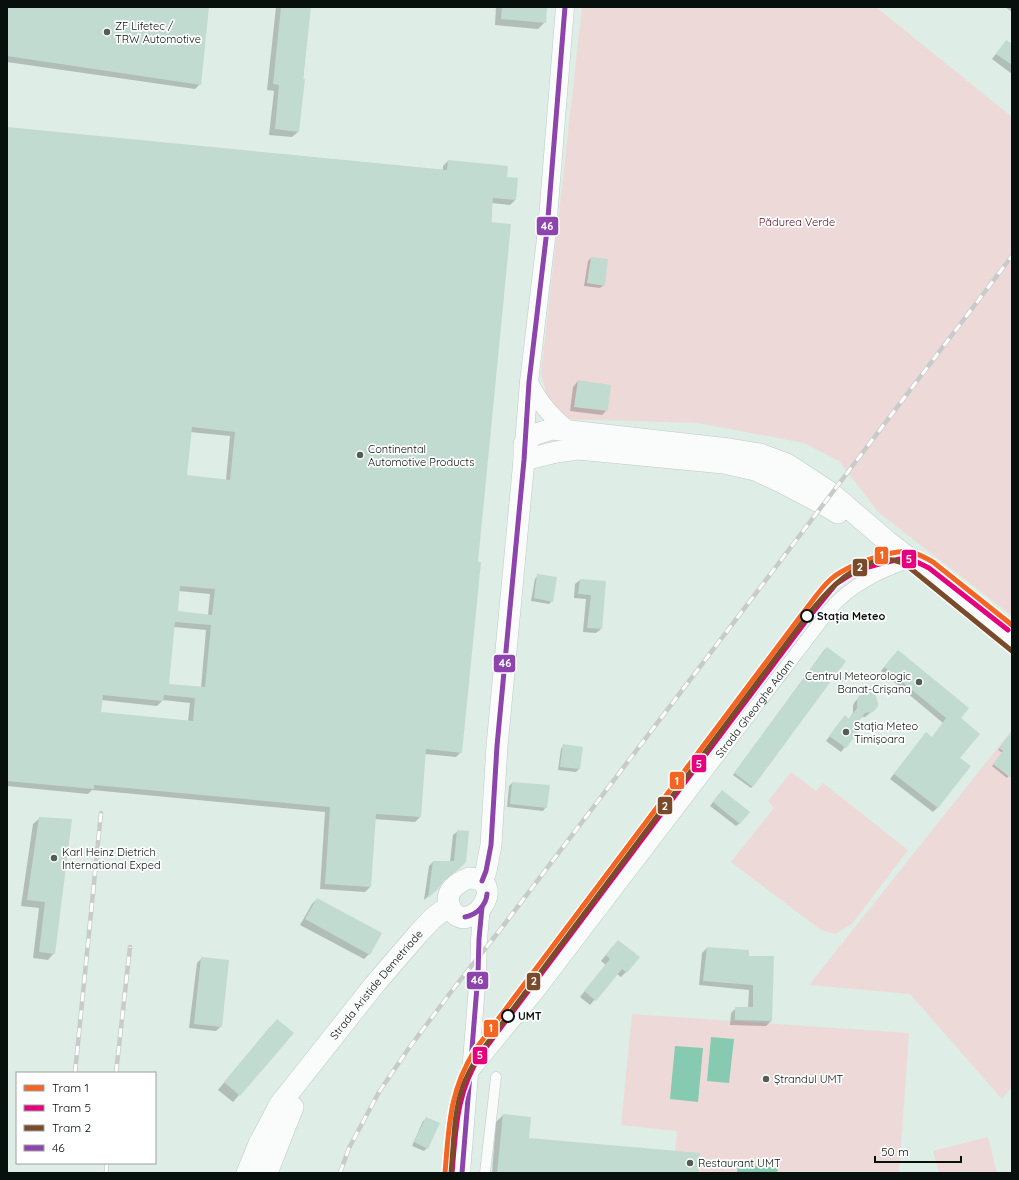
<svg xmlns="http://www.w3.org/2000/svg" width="1019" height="1180" font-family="Quicksand,sans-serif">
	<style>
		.green { fill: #eddad8 }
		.water { fill: #86cab1 }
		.shadow { fill: #0003; fill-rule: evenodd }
		.building { fill: #c2dbd1; fill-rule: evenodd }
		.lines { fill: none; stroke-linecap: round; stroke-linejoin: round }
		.pedestrian-casing { stroke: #becac5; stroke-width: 11 }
		.minor-casing { stroke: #becac5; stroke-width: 14 }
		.tertiary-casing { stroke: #becac5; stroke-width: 17 }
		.secondary-casing { stroke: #becac5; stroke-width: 19 }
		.primary-casing { stroke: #becac5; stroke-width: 22 }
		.pedestrian { stroke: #fafcfb; stroke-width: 10 }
		.minor { stroke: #fafcfb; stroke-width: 13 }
		.tertiary { stroke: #fafcfb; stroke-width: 16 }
		.secondary { stroke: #fafcfb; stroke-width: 18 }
		.primary { stroke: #fafcfb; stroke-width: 21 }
		.rail-casing { stroke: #c7ccca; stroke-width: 4.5 }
		.rail { stroke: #fff; stroke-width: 3; stroke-dasharray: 9; stroke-linecap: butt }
		.bus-1-casing { stroke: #fff; stroke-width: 8 }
		.bus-1 { stroke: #8e44ad; stroke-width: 5 }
		.tram-1-casing { stroke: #fff; stroke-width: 8 }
		.tram-2-casing { stroke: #fff; stroke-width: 8 }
		.tram-3-casing { stroke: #fff; stroke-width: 8 }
		.tram-1 { stroke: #f26522; stroke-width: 5 }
		.tram-2 { stroke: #e5007d; stroke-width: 5 }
		.tram-3 { stroke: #7a4b2a; stroke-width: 5 }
		.poi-dot { fill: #525d58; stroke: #fff; stroke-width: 1.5 }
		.stop-dot { fill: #fff; stroke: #07100c; stroke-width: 2 }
		.labels { text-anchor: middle; stroke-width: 3.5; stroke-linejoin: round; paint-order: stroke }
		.poi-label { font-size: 11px; fill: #07100c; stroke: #fff; text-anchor: start }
		.park-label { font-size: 11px; fill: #580f1f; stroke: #fff }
		.stop-label { font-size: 11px; font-weight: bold; fill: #07100c; stroke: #fff; text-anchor: start }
		.street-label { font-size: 11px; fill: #07100c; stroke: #fff }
		.line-badge { stroke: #fff; stroke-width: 1.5 }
		.badge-label { font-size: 11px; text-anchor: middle; font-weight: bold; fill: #fff }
	</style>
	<rect width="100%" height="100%" fill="#deede6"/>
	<g class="green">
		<polygon points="582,7 876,7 1012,117 1012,616 879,513 839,461 804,443 698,423 563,419 550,406 541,374"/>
		<polygon points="1012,730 1012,1087 1002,1099 910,994 809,985"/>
		<polygon points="791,772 816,791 823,783 908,850 852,924 835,934 821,930 731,862 774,808 768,801"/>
		<polygon points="632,1014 909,1033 899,1173 681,1173 675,1151 677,1131 621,1125"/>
		<polygon points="988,1137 997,1173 939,1173 933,1151"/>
	</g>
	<g class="water">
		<polygon points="711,1037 734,1039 729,1083 707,1081"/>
		<polygon points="675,1046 703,1048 698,1102 670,1099"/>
		<polygon points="738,1164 778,1168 777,1173 737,1173"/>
	</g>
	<g class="shadow">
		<polygon points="7,7 208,7 200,84 195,89 7,62"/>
		<polygon points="276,7 310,7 298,132 292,137 269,135 274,91 267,90"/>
		<polygon points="496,7 546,7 545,22 538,29 495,25"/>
		<polygon points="1005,7 1012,7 1012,12"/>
		<polygon points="1006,41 1012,45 1012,74 992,59"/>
		<path d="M7,128L443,170V166L448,161L506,178L515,200L510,205L492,203L477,562L461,752L456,757L425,754L420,817L415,822L374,819L370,887L365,892L320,889L325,812L92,790L88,794L7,786ZM190,432L230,436L226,480L186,476ZM179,591L210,594L208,615L177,612ZM174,627L206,630L201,688L168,685ZM101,700L157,706L163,700L190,703L188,721L100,713Z"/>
		<polygon points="591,258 604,285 600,288 584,286 588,261"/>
		<polygon points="578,381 607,410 602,415 570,411 573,387"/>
		<polygon points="538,575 552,601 549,604 531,601 535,579"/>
		<polygon points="580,580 605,582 601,629 596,633 583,632 586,599 574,598 575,584"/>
		<polygon points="825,649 844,661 751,788 733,775"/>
		<polygon points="894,655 960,718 959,759 937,808 933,812 890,779 922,738 932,738 943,723 881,671"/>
		<polygon points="861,695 875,709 865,717 861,717 856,724 860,727 841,752 826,741 841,721 849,719 853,713 853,706 854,703"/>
		<polygon points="1007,738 1012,739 1012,772 1007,778 992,766 1003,753 998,750"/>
		<polygon points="564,745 582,748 579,769 576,772 558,770 561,749"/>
		<polygon points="512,783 546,807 543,811 507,807 509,786"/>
		<polygon points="719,794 740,823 736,826 710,806"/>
		<polygon points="40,818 54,953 48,960 33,958 39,908 21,906 33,824"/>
		<polygon points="458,831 465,861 452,874 443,881 438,887 424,900 429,866 433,862 450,862 453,835"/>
		<polygon points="317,899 369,954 364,959 300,925 312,904"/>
		<polygon points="613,946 626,972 621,977 617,974 590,1005 580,997 606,965 601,961"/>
		<polygon points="707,948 748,951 748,957 771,1021 766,1026 730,1025 731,1013 736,1008 748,1008 749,990 699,985 702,953"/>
		<polygon points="202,958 221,1026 216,1031 189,1028 197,963"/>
		<polygon points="270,1027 292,1034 233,1102 218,1090"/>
		<polygon points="503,1115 528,1139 697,1173 492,1173 496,1122"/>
		<polygon points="427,1118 427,1148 424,1151 412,1146 423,1121"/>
	</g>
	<g class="building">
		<polygon points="7,7 209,7 201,85 7,56"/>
		<polygon points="281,7 311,7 303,79 305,79 299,132 275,129 279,85 273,84"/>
		<polygon points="502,7 547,7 546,23 501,19"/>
		<polygon points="1006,40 1012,44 1012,65 996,54"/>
		<path d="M7,127L447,170L448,160L499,165L508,166L507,177L518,178L516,200L493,198L491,222L511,224L478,562H481L462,753L426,749L421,817L376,814L371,887L325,884L330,807L94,785V789L7,781ZM192,427L235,432L230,480L187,475ZM180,586L215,589L212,615L178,611ZM175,622L211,625L205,687L169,684ZM103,695L163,701L164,695L195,698L193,721L101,712Z"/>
		<polygon points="591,257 608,259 605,286 587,283"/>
		<polygon points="578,380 611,385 608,411 574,407"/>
		<polygon points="537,574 557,577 553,602 534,598"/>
		<polygon points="580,579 606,581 602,629 587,628 591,595 578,594"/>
		<polygon points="827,647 846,661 753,787 734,773"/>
		<polygon points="898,650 969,708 961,718 980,734 960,758 971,766 938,808 894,774 926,732 932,737 946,718 884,667"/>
		<polygon points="867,692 870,692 876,696 878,703 878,706 873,712 865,713 857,724 862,727 846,748 829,736 845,715 849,719 857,708 857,701 858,697 860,695"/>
		<polygon points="1012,731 1012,779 993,764 1003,751 999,748"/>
		<polygon points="563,744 583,747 580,769 560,767"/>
		<polygon points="512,782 550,785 547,808 510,804"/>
		<polygon points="722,790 750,812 740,824 713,802"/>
		<polygon points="39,817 72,819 55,954 39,952 45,902 27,900"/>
		<polygon points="457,830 469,831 466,862 458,870 445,879 439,888 428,898 433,861 454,861"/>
		<polygon points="317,898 382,933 370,955 305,919"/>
		<polygon points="618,940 640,957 627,973 622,969 596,1001 584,991 610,959 606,955"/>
		<polygon points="707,947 749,950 749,956 774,956 772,1021 735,1020 735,1007 753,1007 753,985 703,981"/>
		<polygon points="201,957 229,960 222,1027 194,1024"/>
		<polygon points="277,1019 294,1033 240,1096 224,1082"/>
		<polygon points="503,1114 531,1117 529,1138 700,1153 698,1173 497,1173"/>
		<polygon points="426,1117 440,1123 428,1149 414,1142"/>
	</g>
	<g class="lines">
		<g class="pedestrian-casing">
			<polyline id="pedestrian" points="485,1173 496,1077"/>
		</g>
		<g class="minor-casing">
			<g id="minor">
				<path id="s1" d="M471,1073L537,993L831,608C852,584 882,570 912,560"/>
			</g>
		</g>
		<g class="tertiary-casing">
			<polyline id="tertiary" points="462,1173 478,974 479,939 482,907"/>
		</g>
		<g class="secondary-casing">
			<g id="secondary">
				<path d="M529,382C539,403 551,416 569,431"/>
				<polyline points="524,444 529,382 547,230 565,7"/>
			</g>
		</g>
		<g class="primary-casing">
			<g id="primary">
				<polyline points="524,460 556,452 578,449 724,463 755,470 781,482 823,504 838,513"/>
				<path d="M469,878C507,879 477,929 456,915C452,912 450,908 449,904C445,891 458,882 469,878Z"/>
				<polyline points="482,881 486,871 491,845 497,746 524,460 524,444 533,435 552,429 729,449 760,454 787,464 831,493 887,541 1012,638"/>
				<path id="s2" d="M247,1173L259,1144L280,1104L375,984L418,934L433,918L441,912L450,907"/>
				<polyline points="267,1173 293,1107"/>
			</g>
		</g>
		<use href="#pedestrian" class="pedestrian"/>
		<use href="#minor" class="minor"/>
		<use href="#tertiary" class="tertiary"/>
		<use href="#secondary" class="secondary"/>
		<use href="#primary" class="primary"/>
		<g class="rail-casing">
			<g id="rail">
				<polyline points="75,1073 101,813"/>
				<polyline points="116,1073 130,947"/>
				<polyline points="106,1173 107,1163"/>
				<polyline points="340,1173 349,1148 379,1092 409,1048 454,988 500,930 1012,256"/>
			</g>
		</g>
		<use href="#rail" class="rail"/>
		<g class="bus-1-casing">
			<g id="bus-1">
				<polyline points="482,881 486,871 491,845 497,746 524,460 529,382 547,230 565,7"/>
				<path d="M465,917C476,915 486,906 487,894"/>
				<polyline points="462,1173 478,974 479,939 482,907"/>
			</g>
		</g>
		<use href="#bus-1" class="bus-1"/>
		<g class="tram-1-casing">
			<path id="tram-1" d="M445,1173C449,1127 449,1091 475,1050L803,613C812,602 820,589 830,580C845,566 891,549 911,552C919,554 926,558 933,562L1012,625"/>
		</g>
		<g class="tram-2-casing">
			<path id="tram-2" d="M452,1173C456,1129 456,1093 481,1054L809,617L836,584L858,570L879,564L900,559H909L917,562L929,568L1008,630"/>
		</g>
		<g class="tram-3-casing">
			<path id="tram-3" d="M451,1173C454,1144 453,1114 463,1086C467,1075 473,1064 480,1053L807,616C825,594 843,572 871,563C878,561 886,559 893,560C897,561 901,563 905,564L1012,651"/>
		</g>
		<use href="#tram-1" class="tram-1"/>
		<use href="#tram-2" class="tram-2"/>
		<use href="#tram-3" class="tram-3"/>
	</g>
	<g class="poi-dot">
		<circle cx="107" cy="32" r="4"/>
		<circle cx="360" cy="455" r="4"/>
		<circle cx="919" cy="682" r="4"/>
		<circle cx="846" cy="732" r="4"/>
		<circle cx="54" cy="858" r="4"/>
		<circle cx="766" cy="1079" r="4"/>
		<circle cx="690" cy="1163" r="4"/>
	</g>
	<g class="stop-dot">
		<circle cx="807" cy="616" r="6"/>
		<circle cx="508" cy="1016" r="6"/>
	</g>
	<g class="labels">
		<g class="poi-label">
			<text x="115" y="30">ZF Lifetec /<tspan x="115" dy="13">TRW Automotive</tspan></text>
			<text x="368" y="453">Continental<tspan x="368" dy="13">Automotive Products</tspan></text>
			<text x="911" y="680" text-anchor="end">Centrul Meteorologic<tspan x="911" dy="13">Banat-Crișana</tspan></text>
			<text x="854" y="730">Stația Meteo<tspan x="854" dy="13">Timișoara</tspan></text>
			<text x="62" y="856">Karl Heinz Dietrich<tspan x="62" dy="13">International Exped</tspan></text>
			<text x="774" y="1083">Ștrandul UMT</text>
			<text x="698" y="1167">Restaurant UMT</text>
		</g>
		<g class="park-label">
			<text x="797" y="226">Pădurea Verde</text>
		</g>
		<g class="stop-label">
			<text x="817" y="620">Stația Meteo</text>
			<text x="518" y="1020">UMT</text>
		</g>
		<g class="street-label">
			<text dy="4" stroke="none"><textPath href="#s1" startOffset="462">Strada Gheorghe Adam</textPath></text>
			<text dy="4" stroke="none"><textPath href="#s2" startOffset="230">Strada Aristide Demetriade</textPath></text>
		</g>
	</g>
	<g class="line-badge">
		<rect x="536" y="216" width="23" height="20" rx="4" fill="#8e44ad"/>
		<rect x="874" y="546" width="15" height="19" rx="4" fill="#f26522"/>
		<rect x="901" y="549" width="16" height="20" rx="4" fill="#e5007d"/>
		<rect x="852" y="558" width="16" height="19" rx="4" fill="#7a4b2a"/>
		<rect x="493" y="654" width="23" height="19" rx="4" fill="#8e44ad"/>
		<rect x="691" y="754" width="16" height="19" rx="4" fill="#e5007d"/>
		<rect x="669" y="771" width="16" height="19" rx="4" fill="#f26522"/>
		<rect x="657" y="796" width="16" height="19" rx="4" fill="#7a4b2a"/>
		<rect x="466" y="971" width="23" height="19" rx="4" fill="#8e44ad"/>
		<rect x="526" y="972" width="15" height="19" rx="4" fill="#7a4b2a"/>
		<rect x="483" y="1019" width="16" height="19" rx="4" fill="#f26522"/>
		<rect x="472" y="1046" width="16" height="19" rx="4" fill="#e5007d"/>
	</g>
	<g class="badge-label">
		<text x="547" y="230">46</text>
		<text x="882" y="559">1</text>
		<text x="909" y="563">5</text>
		<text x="860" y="571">2</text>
		<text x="505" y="667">46</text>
		<text x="699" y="768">5</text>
		<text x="677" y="785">1</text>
		<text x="665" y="810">2</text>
		<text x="477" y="984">46</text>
		<text x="534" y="985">2</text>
		<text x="491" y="1032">1</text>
		<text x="480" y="1059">5</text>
	</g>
	<rect width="1019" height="1180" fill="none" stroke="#07100c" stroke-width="16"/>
	<rect x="16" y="1072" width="140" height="92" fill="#ffffff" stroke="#9c9f9e"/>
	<rect x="24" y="1085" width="20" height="6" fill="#f26522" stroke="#9c9f9e"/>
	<text x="52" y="1092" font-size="12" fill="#07100c">Tram 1</text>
	<rect x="24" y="1105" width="20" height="6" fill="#e5007d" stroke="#9c9f9e"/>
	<text x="52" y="1112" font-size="12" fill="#07100c">Tram 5</text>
	<rect x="24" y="1125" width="20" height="6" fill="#7a4b2a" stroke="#9c9f9e"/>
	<text x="52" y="1132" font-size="12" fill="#07100c">Tram 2</text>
	<rect x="24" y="1145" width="20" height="6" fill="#8e44ad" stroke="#9c9f9e"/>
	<text x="52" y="1152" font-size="12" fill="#07100c">46</text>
	<path d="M875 1156v6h86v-6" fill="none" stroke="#07100c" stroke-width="2"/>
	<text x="881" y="1156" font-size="12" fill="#07100c" stroke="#ffffff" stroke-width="3" paint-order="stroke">50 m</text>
</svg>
